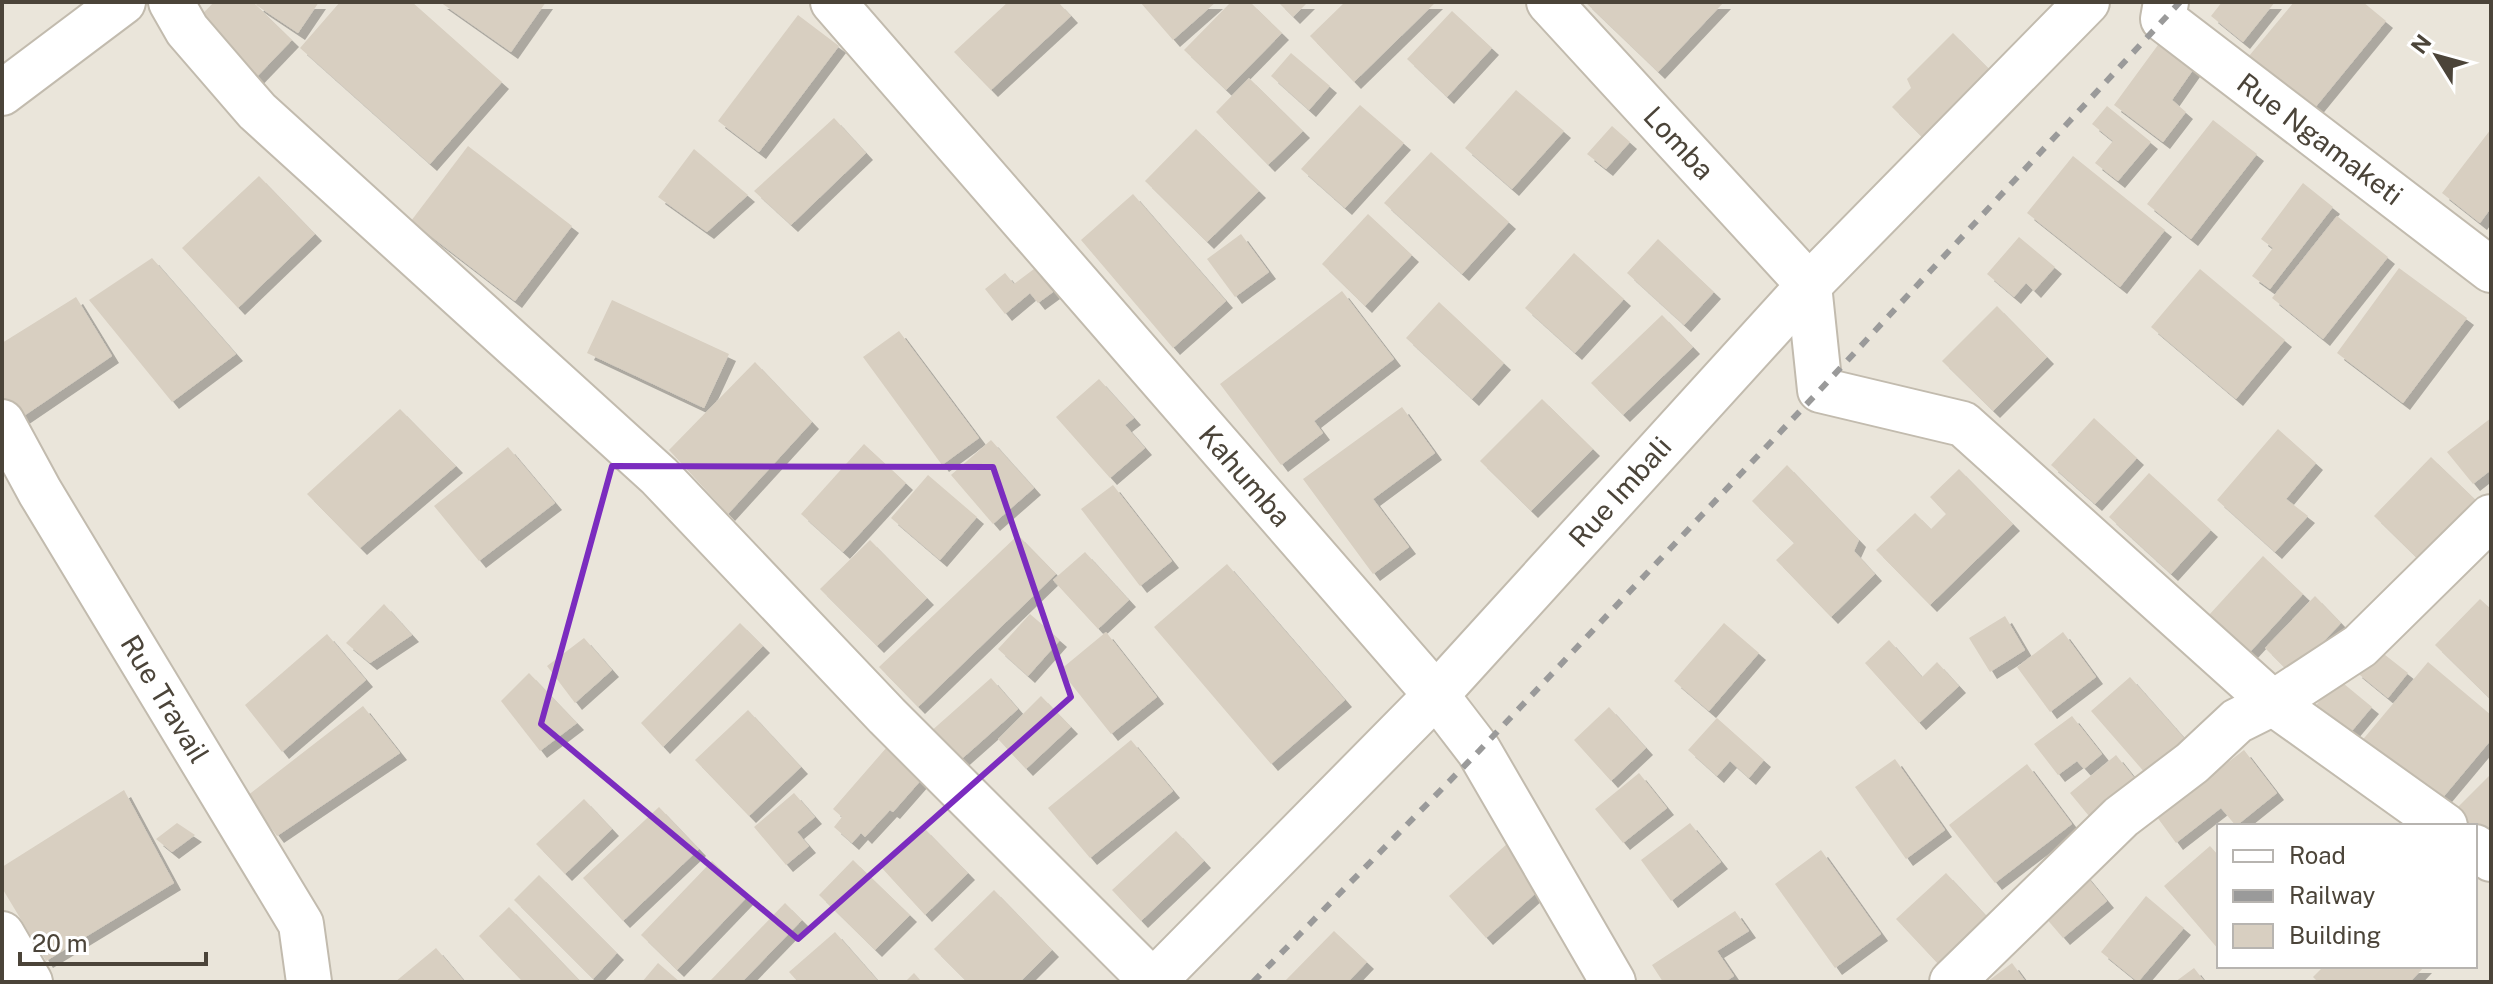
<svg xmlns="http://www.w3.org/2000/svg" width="2493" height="984" font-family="'Public Sans',sans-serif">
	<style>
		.residential { fill: #eae5da; fill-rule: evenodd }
		.building { fill: #d8cfc1; filter: url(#shadow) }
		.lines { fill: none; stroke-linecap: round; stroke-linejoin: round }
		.minor-casing { stroke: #c2bbae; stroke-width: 48 }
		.minor { stroke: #fff; stroke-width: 44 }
		.rail { stroke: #9a9a9a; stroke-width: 6; stroke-dasharray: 10 10; stroke-linecap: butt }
		.marked { fill: none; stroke: #7b2cbf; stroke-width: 6; stroke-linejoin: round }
		.labels { text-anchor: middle; stroke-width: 8; stroke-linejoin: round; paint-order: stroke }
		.street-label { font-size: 28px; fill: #4b4439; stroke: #fff }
	</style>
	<defs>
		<filter id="shadow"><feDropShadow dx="7" dy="7" stdDeviation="0" flood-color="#0004"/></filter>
	</defs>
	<rect width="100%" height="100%" fill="#f6f3ec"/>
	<path class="residential" d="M2,2H2491V982H2ZM2219,826H2475V966H2219Z"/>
	<g class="building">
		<polygon points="214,2 253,2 292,40 247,87 187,30"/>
		<polygon points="258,2 319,2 298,33 256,5"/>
		<polygon points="340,2 412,2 502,82 430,164 300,48"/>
		<polygon points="440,2 546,2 511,52"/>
		<polygon points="1008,2 1058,2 1071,16 991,90 954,52"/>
		<polygon points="1140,2 1216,2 1173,40"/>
		<polygon points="1231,2 1250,2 1282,33 1226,90 1184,50"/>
		<polygon points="1278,2 1308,2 1293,17"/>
		<polygon points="1345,2 1436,2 1354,82 1310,36"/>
		<polygon points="1585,2 1724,2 1658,72"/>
		<polygon points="2222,2 2275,2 2243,42 2211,16"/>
		<polygon points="2294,2 2363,2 2386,21 2309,115 2244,62"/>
		<polygon points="1452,11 1492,48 1447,97 1407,59"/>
		<polygon points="798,15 839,46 759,152 718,121"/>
		<polygon points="1953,33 2005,85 1931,146 1892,107 1911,88 1907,79"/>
		<polygon points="2166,34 2200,60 2172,100 2186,112 2163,142 2114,105"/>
		<polygon points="1291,53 1330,86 1309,110 1271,76"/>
		<polygon points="1249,78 1303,131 1268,165 1216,112"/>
		<polygon points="1516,90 1564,131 1512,189 1465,148"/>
		<polygon points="1360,105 1404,143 1345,208 1301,169"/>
		<polygon points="2107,106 2151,142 2118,181 2095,163 2113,141 2092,124"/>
		<polygon points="834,118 866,153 791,225 754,191"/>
		<polygon points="2213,120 2257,154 2191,239 2147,204"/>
		<polygon points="1612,126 1630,142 1606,169 1587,154"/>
		<polygon points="1196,129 1259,191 1207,242 1145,181"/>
		<polygon points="2491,129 2491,208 2480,223 2442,193"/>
		<polygon points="468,146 572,226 515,301 411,221"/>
		<polygon points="694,149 748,195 707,232 658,197"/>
		<polygon points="1431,152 1509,222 1462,274 1384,203"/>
		<polygon points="2073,156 2165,230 2120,287 2027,213"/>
		<polygon points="259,176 315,234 238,308 182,248"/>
		<polygon points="2303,183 2333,207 2270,289 2252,276 2273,248 2261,239"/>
		<polygon points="1133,194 1226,301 1173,348 1081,240"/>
		<polygon points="1368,214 1412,255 1365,306 1322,264"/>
		<polygon points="2337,216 2388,257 2323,339 2272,298"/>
		<polygon points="1241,234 1269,272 1235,297 1207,259"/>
		<polygon points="2019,237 2055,267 2034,291 2026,283 2014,297 1987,274"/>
		<polygon points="1658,239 1714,292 1684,325 1627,273"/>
		<polygon points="1574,253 1624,299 1575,353 1525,308"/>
		<polygon points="152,258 236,354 172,402 89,300"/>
		<polygon points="2399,268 2467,318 2403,403 2337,353"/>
		<polygon points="1034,269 1053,292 1038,303 1030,293 1005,314 985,289 1005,273 1014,284"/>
		<polygon points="2200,269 2285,340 2236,399 2151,327"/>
		<polygon points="1342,291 1394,359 1314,421 1323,433 1281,465 1220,384"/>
		<polygon points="76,297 112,356 12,424 2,403 2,343"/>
		<polygon points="612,300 729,354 704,408 587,353"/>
		<polygon points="1439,302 1504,363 1472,399 1406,338"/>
		<polygon points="1997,306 2047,357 1993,411 1942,361"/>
		<polygon points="1662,315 1693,347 1623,415 1591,383"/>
		<polygon points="899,331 979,438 942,465 863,357"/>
		<polygon points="755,362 812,422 728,514 669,450"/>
		<polygon points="1099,379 1134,418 1125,425 1145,448 1110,478 1056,417"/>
		<polygon points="1542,399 1593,449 1531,511 1480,461"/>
		<polygon points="1402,407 1435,453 1373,499 1409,547 1373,574 1303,479"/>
		<polygon points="400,409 456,466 360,548 307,494"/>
		<polygon points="2094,418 2137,458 2095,504 2051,465"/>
		<polygon points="2491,418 2491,470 2473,484 2447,452"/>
		<polygon points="2278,429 2316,463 2286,499 2308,516 2275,552 2217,500"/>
		<polygon points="991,440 1034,488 993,524 951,475"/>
		<polygon points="864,444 906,483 843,552 801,514"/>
		<polygon points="508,447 555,503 479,561 434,506"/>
		<polygon points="2431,457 2481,505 2423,564 2374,516"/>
		<polygon points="1787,465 1859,540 1854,551 1875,574 1831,617 1776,560 1794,543 1752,501"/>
		<polygon points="1959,469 2013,524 1930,605 1876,550 1915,513 1931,529 1946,514 1930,497"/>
		<polygon points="2149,473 2211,530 2171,574 2109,517"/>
		<polygon points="928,475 977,517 940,560 891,518"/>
		<polygon points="1113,485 1172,561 1140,586 1081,509"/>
		<polygon points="1018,535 1056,574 918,707 879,667"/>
		<polygon points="870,540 927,598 877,646 820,589"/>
		<polygon points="1085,552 1129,600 1098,629 1053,580"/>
		<polygon points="2263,556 2303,594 2239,664 2198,627"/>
		<polygon points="1227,564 1345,700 1271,764 1154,627"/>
		<polygon points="2315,596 2341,623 2292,675 2265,648"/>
		<polygon points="2480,599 2491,609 2491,700 2435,645"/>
		<polygon points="384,604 412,635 370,663 346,643"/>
		<polygon points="1030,614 1060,640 1028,676 998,649"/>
		<polygon points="2005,616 2025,650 1990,672 1969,638"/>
		<polygon points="740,623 763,646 663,747 641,723"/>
		<polygon points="1724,623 1759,653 1709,711 1674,681"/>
		<polygon points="1106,632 1157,697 1111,734 1060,670"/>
		<polygon points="2063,632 2096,677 2050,712 2017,667"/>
		<polygon points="327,634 366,680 282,752 245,705"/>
		<polygon points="584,638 612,670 575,703 547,666"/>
		<polygon points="1889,640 1922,677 1937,662 1959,686 1919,723 1865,663"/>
		<polygon points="2375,647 2408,673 2388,698 2355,671"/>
		<polygon points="2428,662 2491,715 2491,740 2435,807 2360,743"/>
		<polygon points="529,673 577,723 540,751 501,701"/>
		<polygon points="2130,677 2192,747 2153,782 2091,711"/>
		<polygon points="991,678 1018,709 956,764 929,733"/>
		<polygon points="2338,679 2372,707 2346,738 2312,710"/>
		<polygon points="1041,696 1071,727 1026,769 998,739"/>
		<polygon points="363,706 400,753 277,836 247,796"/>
		<polygon points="1609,707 1646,748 1611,781 1574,740"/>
		<polygon points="748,710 801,767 749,816 695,760"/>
		<polygon points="2072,716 2102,754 2084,769 2077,761 2058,775 2034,744"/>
		<polygon points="1717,718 1764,760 1749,778 1730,761 1717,776 1688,750"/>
		<polygon points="1131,740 1173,791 1090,858 1048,808"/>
		<polygon points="887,747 922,779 893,812 890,810 865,837 861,833 852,843 834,827 842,817 833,809"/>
		<polygon points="2244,750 2277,793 2236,826 2221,808 2176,843 2157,817"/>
		<polygon points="2116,755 2144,790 2098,827 2070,793"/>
		<polygon points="1895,759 1945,830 1906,859 1855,787"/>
		<polygon points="2027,764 2072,824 1995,883 1949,825"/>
		<polygon points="1639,773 1667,808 1623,843 1595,809"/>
		<polygon points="2491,774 2491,863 2475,826 2455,826 2447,818"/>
		<polygon points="124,790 174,883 46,961 2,888 2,867"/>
		<polygon points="794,793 815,817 797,832 809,846 786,865 754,827"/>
		<polygon points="584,799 612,829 565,874 536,844"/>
		<polygon points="659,807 699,849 623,921 583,878"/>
		<polygon points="177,823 195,835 172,852 156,839"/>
		<polygon points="1690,823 1721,862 1671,901 1641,860"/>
		<polygon points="924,828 968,873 925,915 881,867"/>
		<polygon points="1176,831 1204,861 1141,921 1112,890"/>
		<polygon points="1508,843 1546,884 1486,938 1449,896"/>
		<polygon points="2210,846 2219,856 2219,950 2164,886"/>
		<polygon points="1821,850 1881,934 1835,968 1775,884"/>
		<polygon points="853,860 910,915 875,950 819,895"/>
		<polygon points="712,861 748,896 677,970 641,935"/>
		<polygon points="2083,872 2107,901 2063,938 2039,910"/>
		<polygon points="1946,873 1991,921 1941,967 1896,919"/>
		<polygon points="539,875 617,953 593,979 514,900"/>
		<polygon points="994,890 1052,950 1020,982 967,982 934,949"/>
		<polygon points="2146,896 2184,928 2138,982 2101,952"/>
		<polygon points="785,903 802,920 742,982 709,982"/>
		<polygon points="509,907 581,982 523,982 479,936"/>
		<polygon points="1735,911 1749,931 1717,951 1734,976 1725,982 1663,982 1652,965"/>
		<polygon points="1334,931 1367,962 1348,982 1284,982"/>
		<polygon points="835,932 879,982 798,982 789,972"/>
		<polygon points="436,948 465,982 395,982"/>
		<polygon points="658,963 680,982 642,982"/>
		<polygon points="2012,963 2026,982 1987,982"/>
		<polygon points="2324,966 2425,966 2410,982 2318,982 2313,977"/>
		<polygon points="2194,968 2205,982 2175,982"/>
		<polygon points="914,973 922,982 905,982"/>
	</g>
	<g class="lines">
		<g class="minor-casing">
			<g id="minor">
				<polyline points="171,2 187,30 257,111 659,476 887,716 1153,982 1436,695 1809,285 2087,2"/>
				<polyline points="833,2 1436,695 1479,751 1613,982"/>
				<polyline points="1549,2 1809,285 1820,390 1963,424 2273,703 2445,826"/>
				<polyline points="2166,2 2163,19 2491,270"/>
				<polyline points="2,93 123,2"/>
				<polyline points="2,422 40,492 301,924 309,982"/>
				<polyline points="2475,847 2491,859"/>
				<polyline points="2,934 30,982"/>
				<polyline points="1952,982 2121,817 2192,763 2237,721 2273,703 2360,646 2491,517"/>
			</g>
		</g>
		<use href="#minor" class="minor"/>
		<polyline class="rail" points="1253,982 1479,751 1820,390 2180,2"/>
	</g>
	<path class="marked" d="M612,466L993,467L1071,697L798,939L541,724Z"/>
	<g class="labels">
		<g class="street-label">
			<text transform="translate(2320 139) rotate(37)" y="10">Rue Ngamaketi</text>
			<text transform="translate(1679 143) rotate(47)" y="10">Lomba</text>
			<text transform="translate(1245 476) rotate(49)" y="10">Kahumba</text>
			<text transform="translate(1620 492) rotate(-48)" y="10">Rue Imbali</text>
			<text transform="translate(165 699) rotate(59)" y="10">Rue Travail</text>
		</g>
	</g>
	<rect width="2493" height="984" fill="none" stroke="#4b4439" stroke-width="8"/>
	<rect x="2217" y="824" width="260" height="144" fill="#ffffff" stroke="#b7b4b0" stroke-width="2"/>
	<rect x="2233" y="850" width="40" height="12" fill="#ffffff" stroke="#b7b4b0" stroke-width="2"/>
	<text x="2289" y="864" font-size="24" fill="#4b4439">Road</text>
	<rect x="2233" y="890" width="40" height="12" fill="#9a9a9a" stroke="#b7b4b0" stroke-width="2"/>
	<text x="2289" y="904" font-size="24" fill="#4b4439">Railway</text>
	<rect x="2233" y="924" width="40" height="24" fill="#d8cfc1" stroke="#b7b4b0" stroke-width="2"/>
	<text x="2289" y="944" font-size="24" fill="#4b4439">Building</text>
	<g transform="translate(2437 56) rotate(307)" stroke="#ffffff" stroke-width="6" paint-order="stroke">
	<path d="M0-6L14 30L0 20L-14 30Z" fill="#4b4439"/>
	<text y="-12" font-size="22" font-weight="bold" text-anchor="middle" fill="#4b4439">N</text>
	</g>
	<path d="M20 952v12h186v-12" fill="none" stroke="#4b4439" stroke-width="4"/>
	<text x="32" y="952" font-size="24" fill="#4b4439" stroke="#ffffff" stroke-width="6" paint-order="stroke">20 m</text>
</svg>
